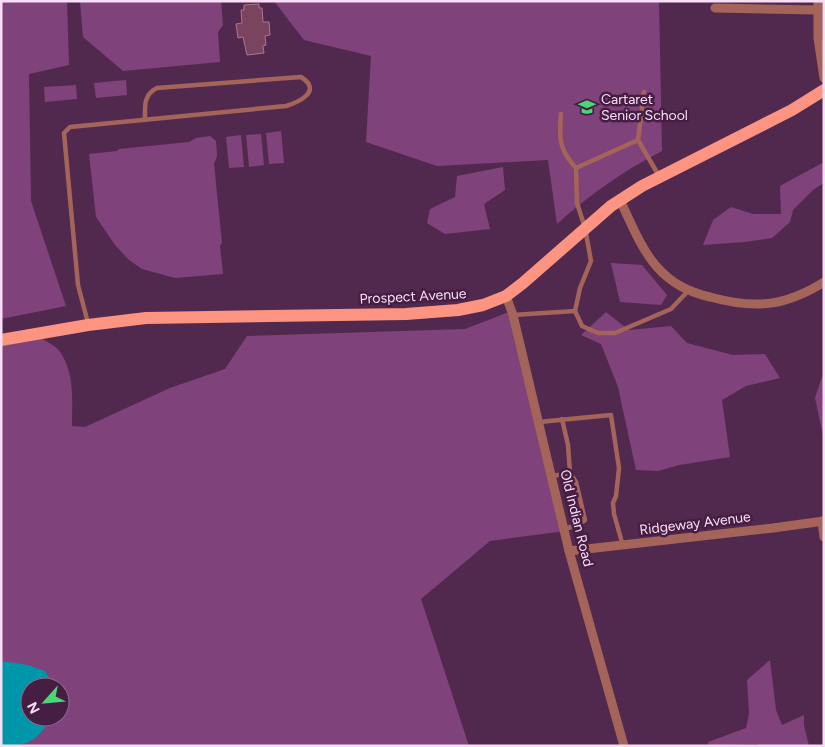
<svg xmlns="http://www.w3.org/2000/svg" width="825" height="747" font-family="Figtree,sans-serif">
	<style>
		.green { fill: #80427a; fill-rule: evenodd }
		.water { fill: #0096a9 }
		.building { fill: #7a445e; stroke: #af748f }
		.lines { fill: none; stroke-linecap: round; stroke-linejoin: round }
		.service { stroke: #a56459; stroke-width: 4.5 }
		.minor { stroke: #a56459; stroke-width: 9 }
		.primary { stroke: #fd9381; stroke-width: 12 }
		.labels { text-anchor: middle; stroke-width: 5; stroke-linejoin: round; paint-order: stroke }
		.poi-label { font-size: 14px; fill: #f9dff6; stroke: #471e43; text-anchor: start }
		.street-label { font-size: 14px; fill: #f9dff6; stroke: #471e43 }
	</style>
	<rect width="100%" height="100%" fill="#52294e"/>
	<g class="green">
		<polygon points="1,1 67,1 69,65 29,74 31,201 66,306 1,319"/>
		<polygon points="80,1 221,1 223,25 218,32 220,62 123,71 83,37"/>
		<path d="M274,1H659L662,151C623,171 589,195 557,224L548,160L437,166L366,142L371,56L304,40Z"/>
		<polygon points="126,80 127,95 96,98 94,83"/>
		<polygon points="76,85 77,99 45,102 44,87"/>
		<polygon points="281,131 284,163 269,164 266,133"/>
		<polygon points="261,134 264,165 249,167 246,135"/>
		<polygon points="241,135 244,167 229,168 226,137"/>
		<polygon points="210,136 216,141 217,156 214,164 222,243 220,246 223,274 175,278 142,269 129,260 115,245 96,217 89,154 117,151 119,149 189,142 196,138"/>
		<polygon points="824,162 824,183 813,190 793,210 790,222 772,238 745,242 703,245 713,220 731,207 753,214 781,214 780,186"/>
		<polygon points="503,167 505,190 484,204 490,229 445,234 427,223 430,209 455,197 457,176"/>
		<polygon points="611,263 642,265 667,295 661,305 620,302"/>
		<path d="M509,312L565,531L490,541L421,599L469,746H1V346L41,338C47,342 56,346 60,352C75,373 72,401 72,426L85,427L170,388L225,369L247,336L465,329ZM30,687H60V717H30Z"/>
		<polygon points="606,312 629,330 671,326 687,343 733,355 765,354 780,378 746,386 722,400 730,457 679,465 658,471 636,470 618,387 601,344 581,335"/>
		<polygon points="823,374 824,374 824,440 815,398"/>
		<polygon points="770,660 776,710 782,725 804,715 804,725 809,746 758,746 757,744 709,746 708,742 746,728 749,713 747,680"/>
	</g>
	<path class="water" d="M1,661L28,665L45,671L54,687H30V717H52C37,741 29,746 1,746Z"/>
	<polygon class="building" points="259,4 259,8 262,8 263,22 269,22 270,35 265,36 266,45 263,46 264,53 247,55 243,37 238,38 236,24 242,23 241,10 244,10 244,5"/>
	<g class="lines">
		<g class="service">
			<polyline points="644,92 638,140 659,176"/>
			<path d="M561,114C559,138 559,150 576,168L577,203L585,228L591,261L580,288L575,311L582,326L598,333H615L671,309L688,291"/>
			<polyline points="576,168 638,140"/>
			<polyline points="513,315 575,311"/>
			<path d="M88,323L78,285L64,133L70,127L286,106C299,102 323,91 301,77L157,88C143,95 145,107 145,120"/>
			<polyline points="539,422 611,415 619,468 616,496 613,503 614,514 623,546"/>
			<polyline points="552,476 570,473 568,445 562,419"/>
			<polyline points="565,529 580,524 585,520 576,482 570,473"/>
		</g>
		<g class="minor">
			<polyline points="818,1 818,38 824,78"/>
			<polyline points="715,8 818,10"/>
			<path d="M620,200C631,223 641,249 657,267C672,284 689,292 710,297C754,309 784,307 824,282"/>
			<polyline points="506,296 513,315 569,551 624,746"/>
			<polyline points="822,521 824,537"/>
			<polyline points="569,551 773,528 824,521"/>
		</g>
		<polyline class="primary" points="1,340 88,325 146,318 406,314 458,310 483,305 506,296 523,283 611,206 642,186 792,110 824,90"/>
	</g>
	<defs>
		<g id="school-bare" transform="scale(1.35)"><path d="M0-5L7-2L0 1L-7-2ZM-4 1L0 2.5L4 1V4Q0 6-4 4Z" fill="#4ad778" stroke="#471e43" stroke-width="2.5" paint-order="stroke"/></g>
	</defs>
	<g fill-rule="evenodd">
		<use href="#school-bare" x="587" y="107"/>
	</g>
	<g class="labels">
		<g class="poi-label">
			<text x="601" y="104">Cartaret<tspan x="601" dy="16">Senior School</tspan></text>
		</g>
		<g class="street-label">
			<text transform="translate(413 296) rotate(-3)" y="5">Prospect Avenue</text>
			<text transform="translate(577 518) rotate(76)" y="5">Old Indian Road</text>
			<text transform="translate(695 523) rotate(-7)" y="5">Ridgeway Avenue</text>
		</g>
	</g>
	<rect width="825" height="747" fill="none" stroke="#f9dff6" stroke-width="5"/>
	<g transform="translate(45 702) rotate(243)"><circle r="24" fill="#471e43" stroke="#8e6b8b"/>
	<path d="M0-4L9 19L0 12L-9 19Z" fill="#4ad778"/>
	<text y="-8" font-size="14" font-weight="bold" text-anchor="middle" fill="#f9dff6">N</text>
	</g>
</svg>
